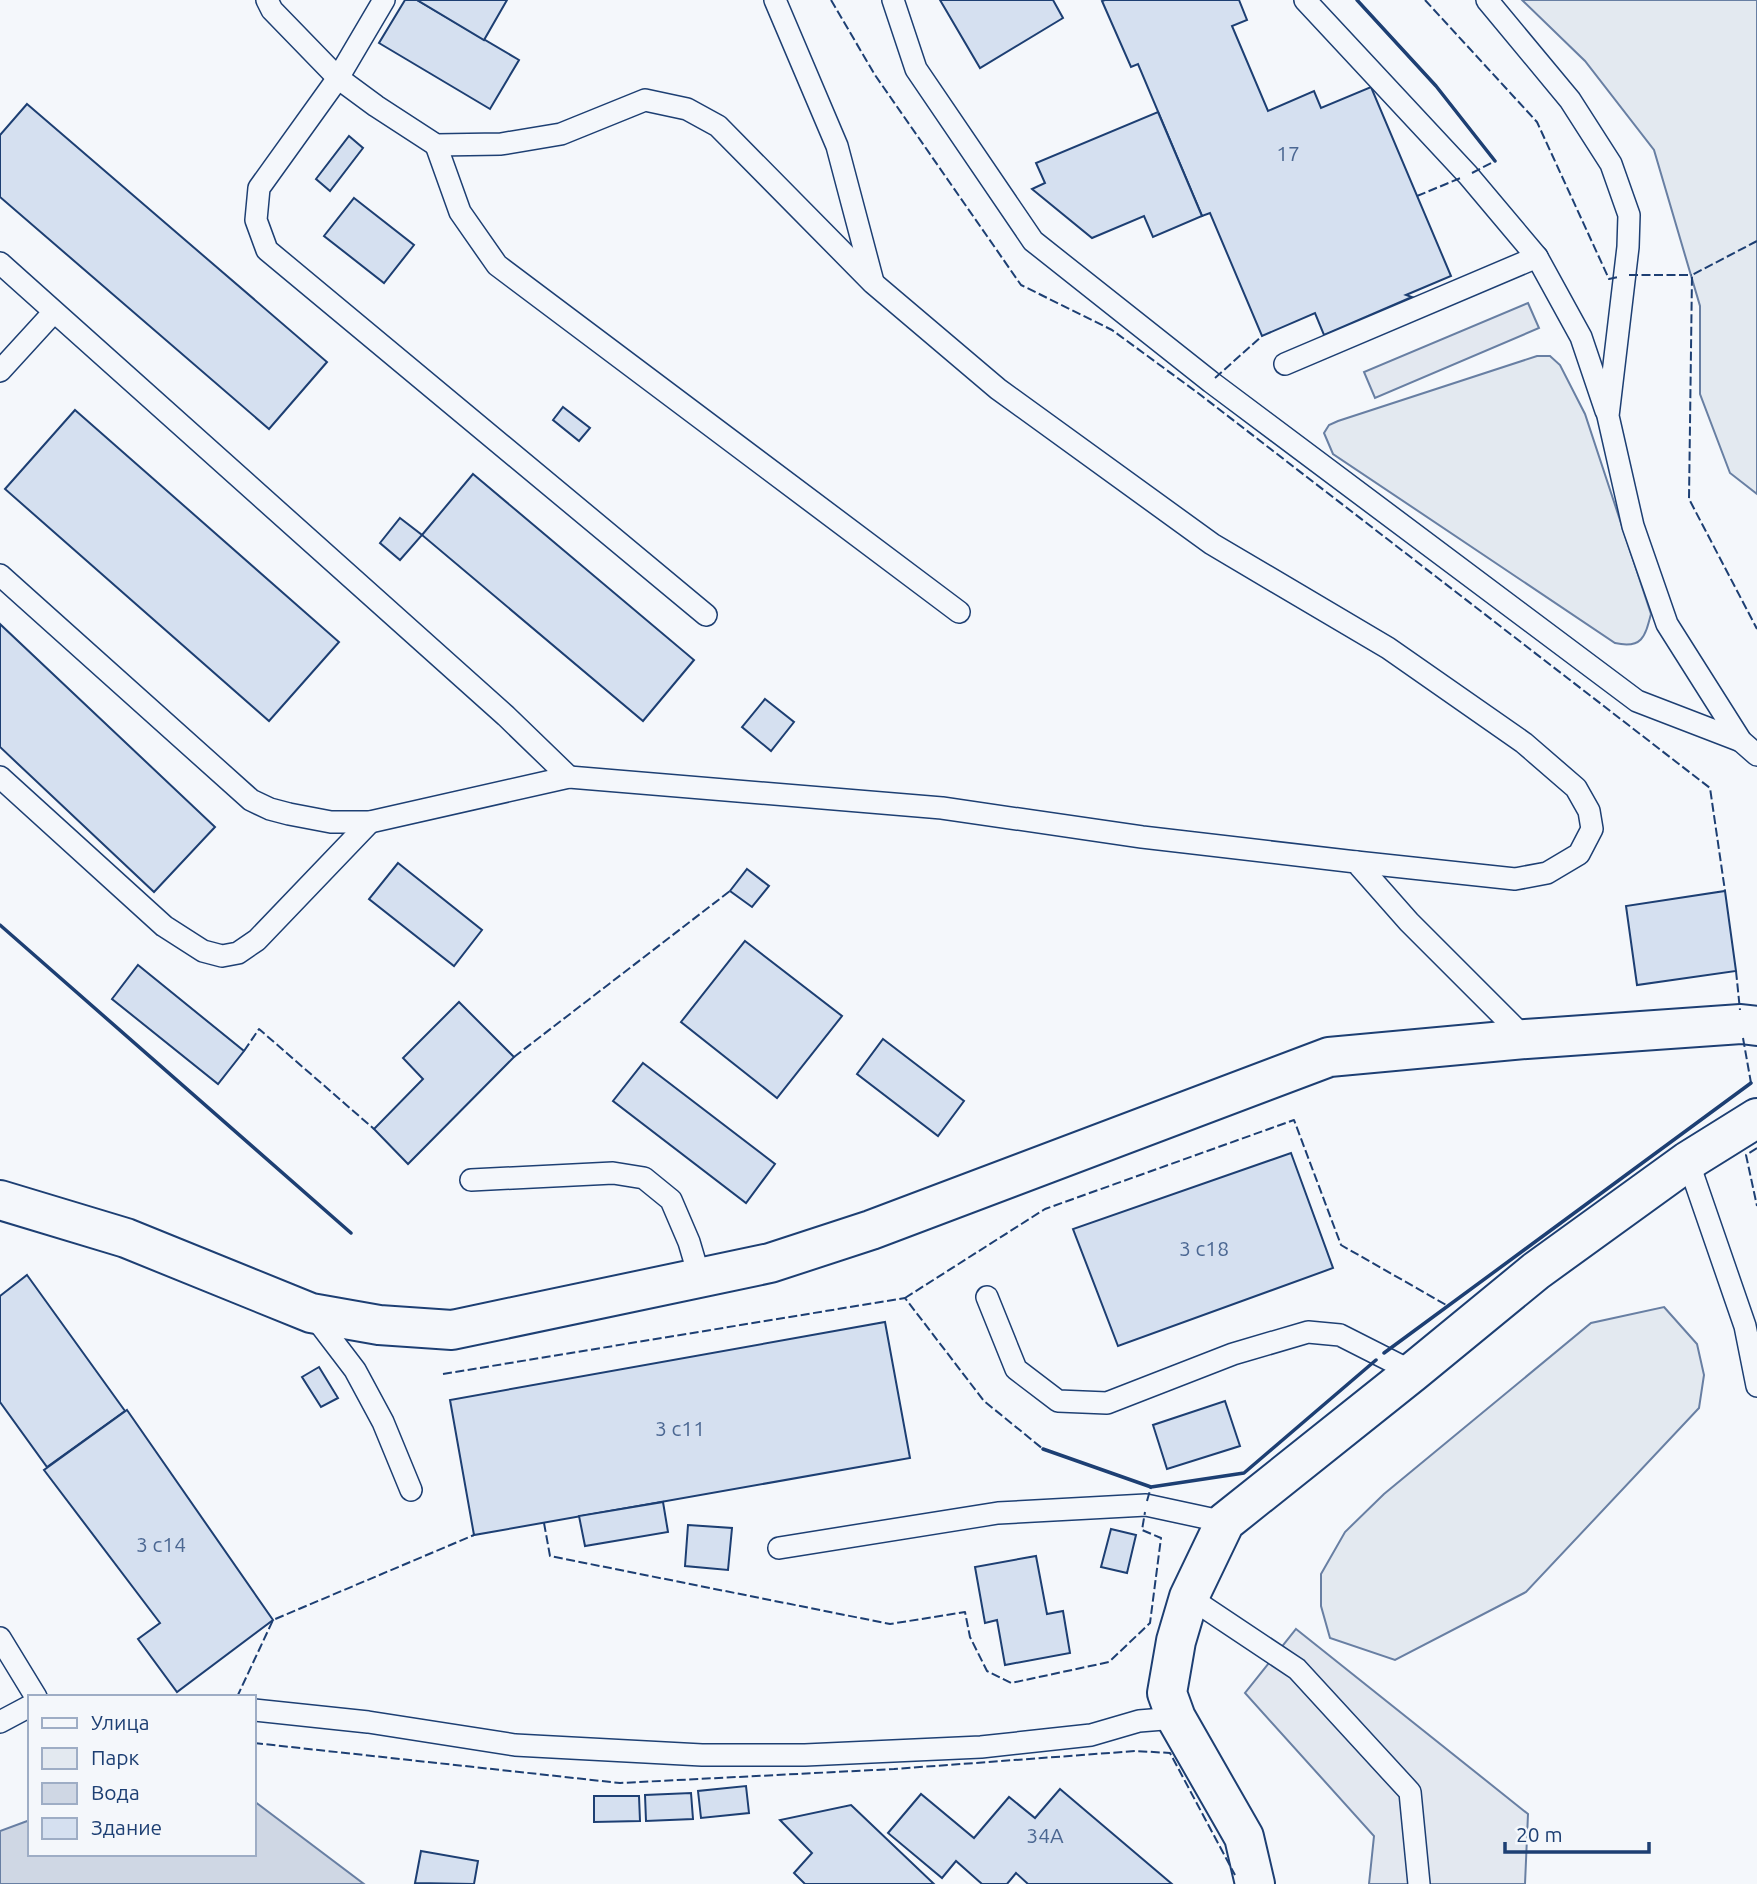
<svg xmlns="http://www.w3.org/2000/svg" width="1757" height="1884" font-family="Ubuntu,sans-serif">
	<style>
		.green { fill: #e3e9f0; stroke: #687fa3; stroke-width: 2 }
		.parking { fill: #e3e8f0; stroke: #687fa3; stroke-width: 2 }
		.water { fill: #cfd7e4; stroke: #687fa3; stroke-width: 2 }
		.building { fill: #d5e0f0; stroke: #1d3f73; stroke-width: 2 }
		.lines { fill: none; stroke-linecap: round; stroke-linejoin: round }
		.service-casing { stroke: #1d3f73; stroke-width: 24 }
		.minor-casing { stroke: #1d3f73; stroke-width: 42 }
		.service { stroke: #f4f7fb; stroke-width: 21 }
		.minor { stroke: #f4f7fb; stroke-width: 38 }
		.fence { stroke: #1d3f73; stroke-width: 2; stroke-dasharray: 9 3.5; stroke-linecap: butt }
		.wall { stroke: #1d3f73; stroke-width: 3.5 }
		.labels { text-anchor: middle; stroke-width: 5; stroke-linejoin: round; paint-order: stroke }
		.number-label { font-size: 21px; fill: #4b6792 }
	</style>
	<rect width="100%" height="100%" fill="#f4f7fb"/>
	<g class="green">
		<polygon points="1522,0 1757,0 1757,494 1730,473 1700,394 1700,306 1654,150 1585,61"/>
		<path d="M1537,356H1550L1560,365L1585,414L1651,614C1645,637 1642,649 1615,643L1333,454L1324,433L1329,425L1338,421Z"/>
		<polygon points="1664,1307 1697,1344 1704,1375 1699,1408 1526,1592 1395,1660 1330,1638 1321,1606 1321,1574 1345,1532 1384,1494 1591,1323"/>
	</g>
	<g class="parking">
		<polygon points="1528,303 1539,328 1375,398 1364,372"/>
		<polygon points="1296,1629 1528,1814 1525,1884 1369,1884 1374,1836 1245,1693"/>
	</g>
	<polygon class="water" points="254,1801 364,1884 0,1884 0,1831 30,1820 30,1854 254,1854"/>
	<g class="building">
		<polygon points="405,0 417,0 519,60 490,109 379,43"/>
		<polygon points="417,0 507,0 484,40"/>
		<polygon points="940,0 1053,0 1063,18 980,68"/>
		<polygon points="1105,0 1239,0 1247,20 1232,26 1268,111 1314,91 1321,108 1371,87 1451,276 1406,295 1412,297 1324,335 1315,313 1262,336 1210,213 1202,216 1138,64 1131,67 1102,1"/>
		<polygon points="27,104 327,362 269,429 0,197 0,135"/>
		<polygon points="1158,112 1202,216 1153,237 1144,216 1092,238 1032,189 1045,183 1036,163"/>
		<polygon points="349,136 363,148 330,191 316,179"/>
		<polygon points="354,198 414,245 384,283 324,236"/>
		<polygon points="563,407 590,428 579,441 553,420"/>
		<polygon points="75,410 339,642 269,721 5,489"/>
		<polygon points="473,474 694,660 643,721 422,535"/>
		<polygon points="400,518 422,535 400,560 380,543"/>
		<polygon points="0,624 215,827 154,892 0,747"/>
		<polygon points="765,699 794,722 771,751 742,727"/>
		<polygon points="398,863 482,930 454,966 369,899"/>
		<polygon points="747,869 769,886 752,907 730,891"/>
		<polygon points="1725,891 1736,971 1637,985 1626,906"/>
		<polygon points="745,941 842,1016 777,1098 681,1022"/>
		<polygon points="138,965 244,1051 218,1084 112,999"/>
		<polygon points="459,1002 514,1057 408,1164 374,1129 423,1079 403,1058"/>
		<polygon points="883,1039 964,1101 938,1136 857,1074"/>
		<polygon points="643,1063 775,1164 746,1203 613,1101"/>
		<polygon points="1291,1153 1333,1268 1118,1346 1073,1229"/>
		<polygon points="27,1275 125,1411 47,1467 0,1402 0,1296"/>
		<polygon points="885,1322 910,1458 474,1535 450,1400"/>
		<polygon points="319,1367 338,1398 321,1407 302,1377"/>
		<polygon points="1225,1401 1240,1446 1167,1469 1153,1425"/>
		<polygon points="127,1410 273,1620 177,1692 138,1639 160,1623 44,1470"/>
		<polygon points="663,1502 668,1532 585,1546 579,1516"/>
		<polygon points="688,1525 732,1528 728,1570 685,1566"/>
		<polygon points="1111,1529 1136,1535 1127,1573 1101,1567"/>
		<polygon points="1036,1556 1047,1614 1063,1611 1070,1653 1005,1665 997,1620 985,1623 975,1567"/>
		<polygon points="746,1786 749,1813 701,1818 698,1791"/>
		<polygon points="1060,1789 1172,1884 1028,1884 1016,1873 1007,1884 982,1884 956,1861 942,1878 888,1833 921,1794 974,1838 1009,1797 1035,1818"/>
		<polygon points="691,1793 693,1819 646,1821 645,1795"/>
		<polygon points="594,1796 639,1796 640,1821 594,1822"/>
		<polygon points="851,1805 934,1884 805,1884 794,1873 812,1853 780,1820"/>
		<polygon points="421,1851 478,1861 474,1884 415,1883"/>
	</g>
	<g class="lines">
		<g class="service-casing">
			<g id="service">
				<polyline points="267,0 272,10 338,78 376,106 436,145 501,144 561,134 645,100 687,109 718,126 873,283 998,389 1212,544 1388,648 1524,743 1576,788 1589,811 1592,829 1579,854 1547,873 1515,879 1356,862"/>
				<polyline points="384,0 338,78 259,188 256,220 267,250 706,615"/>
				<polyline points="775,0 837,146 873,282"/>
				<polyline points="893,0 916,69 1033,241 1211,382 1637,701 1741,741"/>
				<polyline points="1305,0 1468,175 1537,257 1581,337 1606,411"/>
				<polyline points="1487,0 1570,100 1611,164 1629,215 1628,247 1608,416 1633,526 1667,624 1741,741 1757,755"/>
				<polyline points="436,145 460,212 497,265 959,612"/>
				<polyline points="0,263 506,716 569,777"/>
				<polyline points="1285,364 1537,257"/>
				<polyline points="0,371 53,313"/>
				<polyline points="0,575 251,800 270,809 289,814 331,822 370,822 569,777 942,808 1142,837 1356,862 1409,922 1526,1039"/>
				<polyline points="0,777 164,926 203,951 222,956 238,953 257,940 370,822"/>
				<polyline points="1688,1161 1745,1326 1757,1386"/>
				<polyline points="471,1180 613,1173 644,1178 671,1200 689,1242 700,1279"/>
				<polyline points="987,1297 1016,1369 1058,1401 1107,1403 1233,1354 1308,1332 1340,1335 1413,1372"/>
				<polyline points="313,1315 355,1370 383,1422 411,1490"/>
				<polyline points="779,1548 998,1513 1146,1505 1225,1522"/>
				<polyline points="1189,1597 1297,1669 1410,1792 1419,1884"/>
				<polyline points="0,1638 36,1697"/>
				<polyline points="254,1710 368,1722 515,1745 702,1755 805,1755 981,1747 1091,1735 1139,1721 1176,1718"/>
				<polyline points="0,1722 30,1706"/>
			</g>
		</g>
		<g class="minor-casing">
			<g id="minor">
				<polyline points="0,1200 126,1238 311,1313 379,1325 452,1330 770,1263 871,1230 1329,1057 1526,1039 1741,1024 1757,1026"/>
				<polyline points="1255,1884 1244,1837 1176,1718 1167,1693 1176,1641 1189,1597 1225,1522 1413,1372 1536,1271 1688,1161 1757,1118"/>
			</g>
		</g>
		<use href="#service" class="service"/>
		<use href="#minor" class="minor"/>
		<g class="fence">
			<polyline points="831,0 875,75 1021,285 1112,330 1198,393 1710,788 1725,891"/>
			<polyline points="1425,0 1537,122 1609,279 1618,277"/>
			<polyline points="1472,173 1495,161"/>
			<polyline points="1417,196 1463,177"/>
			<polyline points="1757,241 1692,275 1689,499 1757,629"/>
			<polyline points="1629,275 1692,275"/>
			<polyline points="1215,378 1262,336"/>
			<polyline points="1736,971 1740,1010"/>
			<polyline points="1743,1038 1751,1083"/>
			<polyline points="244,1051 259,1029 374,1129"/>
			<polyline points="514,1057 730,891"/>
			<polyline points="1757,1148 1746,1155 1757,1206"/>
			<polyline points="905,1298 1045,1209 1294,1120 1341,1245 1448,1306"/>
			<polyline points="443,1374 905,1298 984,1401 1043,1449"/>
			<polyline points="1147,1501 1151,1487"/>
			<polyline points="544,1523 550,1556 890,1624 965,1612 970,1637 987,1671 1011,1683 1109,1662 1150,1623 1161,1538 1142,1530 1145,1512"/>
			<polyline points="237,1697 273,1620 474,1535"/>
			<polyline points="254,1743 620,1783 894,1769 1136,1751 1170,1753 1235,1875"/>
		</g>
		<g class="wall">
			<polyline points="1357,0 1436,86 1495,161"/>
			<polyline points="0,925 351,1233"/>
			<polyline points="1384,1353 1751,1083"/>
			<polyline points="1043,1449 1151,1487 1244,1473 1376,1360"/>
		</g>
	</g>
	<g class="labels">
		<g class="number-label">
			<text x="1288" y="161">17</text>
			<text x="1204" y="1256">3 с18</text>
			<text x="680" y="1436">3 с11</text>
			<text x="161" y="1552">3 с14</text>
			<text x="1045" y="1843">34А</text>
		</g>
	</g>
	<rect x="28" y="1695" width="228" height="161" fill="#f4f7fb" stroke="#9eadc5" stroke-width="2"/>
	<rect x="42" y="1718" width="35" height="10" fill="#f4f7fb" stroke="#9eadc5" stroke-width="2"/>
	<text x="91" y="1730" font-size="21" fill="#1d3f73">Улица</text>
	<rect x="42" y="1748" width="35" height="21" fill="#e3e9f0" stroke="#9eadc5" stroke-width="2"/>
	<text x="91" y="1765" font-size="21" fill="#1d3f73">Парк</text>
	<rect x="42" y="1783" width="35" height="21" fill="#cfd7e4" stroke="#9eadc5" stroke-width="2"/>
	<text x="91" y="1800" font-size="21" fill="#1d3f73">Вода</text>
	<rect x="42" y="1818" width="35" height="21" fill="#d5e0f0" stroke="#9eadc5" stroke-width="2"/>
	<text x="91" y="1835" font-size="21" fill="#1d3f73">Здание</text>
	<path d="M1505 1842v10h144v-10" fill="none" stroke="#1d3f73" stroke-width="3.5"/>
	<text x="1516" y="1842" font-size="21" fill="#1d3f73" stroke="#f4f7fb" stroke-width="5" paint-order="stroke">20 m</text>
</svg>
